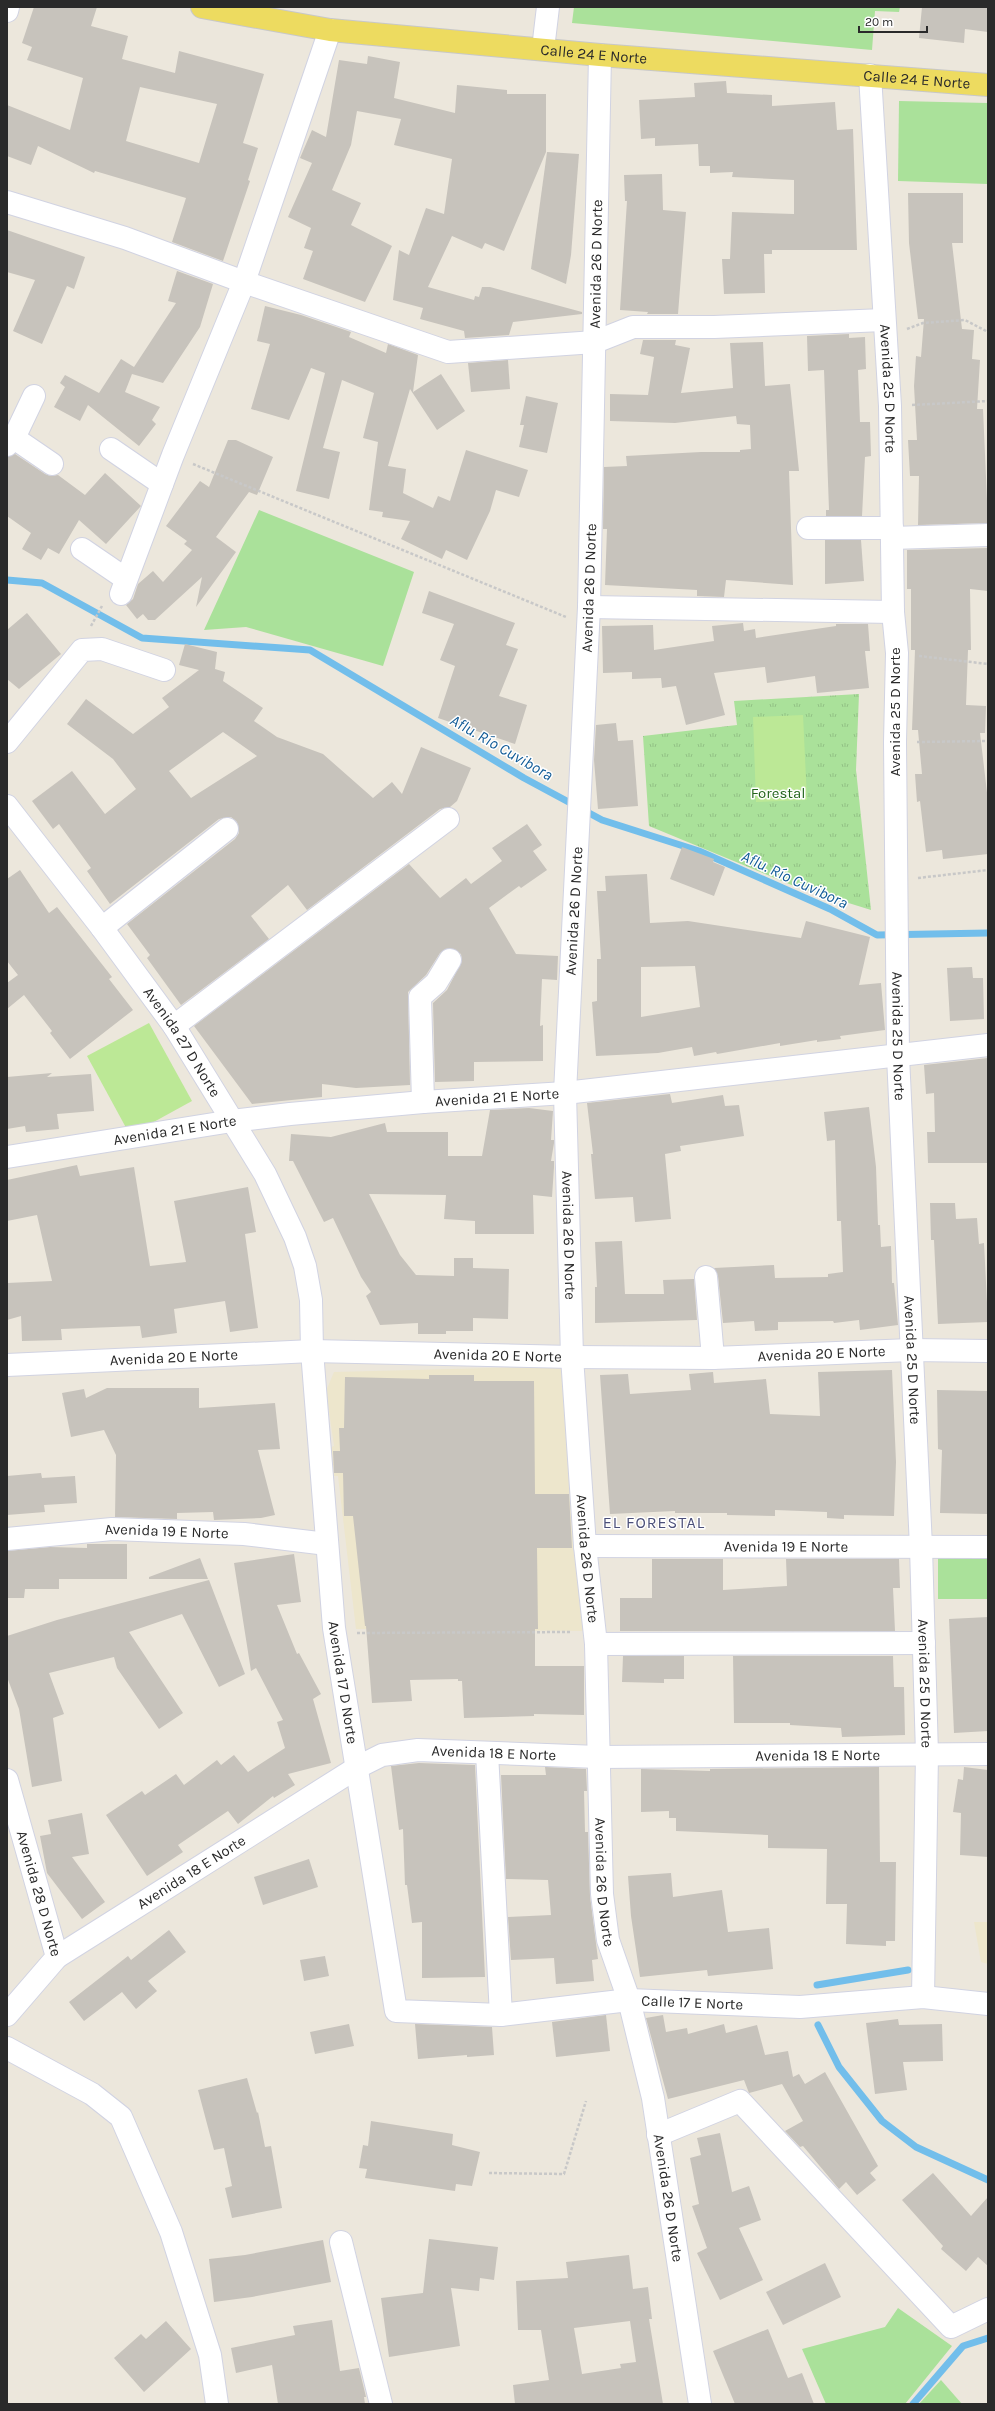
<svg xmlns="http://www.w3.org/2000/svg" width="995" height="2411" font-family="Karla,sans-serif">
	<style>
		.education { fill: #ede6cc }
		.grass { fill: #aae19a }
		.park { fill: url(#park-tufts) }
		.pitch { fill: #bce896 }
		.lines { fill: none; stroke-linecap: round; stroke-linejoin: round }
		.stream { stroke: #72beeb; stroke-width: 7 }
		.building { fill: #c7c3bc; fill-rule: evenodd }
		.minor-casing { stroke: #d1d3e2; stroke-width: 24 }
		.major-casing { stroke: #c8c8c8; stroke-width: 24 }
		.path { stroke: #c8c8c8; stroke-width: 2.5; stroke-dasharray: 3 2; stroke-linecap: butt }
		.minor { stroke: #fff; stroke-width: 22 }
		.major { stroke: #eddb60; stroke-width: 22 }
		.labels { text-anchor: middle; stroke-width: 3; stroke-linejoin: round; paint-order: stroke }
		.street-label { font-size: 15px; fill: #2a2a2a; stroke: #fff }
		.park-label { font-size: 15px; fill: #23651c; stroke: #fff }
		.water-label { font-size: 16px; font-style: italic; fill: #115b97; stroke: #fff }
		.neighbourhood-label { font-size: 16px; letter-spacing: 1px; fill: #4b4f79; stroke: #fff }
	</style>
	<defs>
		<pattern id="park-tufts" width="24" height="20" patternUnits="userSpaceOnUse"><rect width="24" height="20" fill="#aae19a"/><path d="M3 7l-1-3M5 7V3M7 7l1-3M15 17l-1-3M17 17v-4M19 17l1-3" fill="none" stroke="#92c185"/></pattern>
	</defs>
	<rect width="100%" height="100%" fill="#ece7dc"/>
	<g class="education">
		<polygon points="567,1366 586,1631 356,1629 338,1476 330,1476 329,1448 334,1446 326,1391 334,1372"/>
		<polygon points="974,1922 988,1922 988,1964 981,1962"/>
	</g>
	<g class="grass">
		<polygon points="574,7 900,7 899,12 875,11 872,50 572,23"/>
		<polygon points="899,101 988,103 988,184 898,181"/>
		<polygon points="259,510 414,572 383,666 246,627 204,630"/>
		<rect x="938" y="1557" width="50" height="42"/>
		<polygon points="898,2308 952,2346 905,2404 826,2404 802,2349 885,2327"/>
		<polygon points="941,2380 962,2404 919,2404"/>
	</g>
	<polygon class="park" points="859,694 856,770 871,910 794,886 649,826 643,736 737,725 734,701"/>
	<g class="pitch">
		<polygon points="803,715 807,800 756,802 753,717"/>
		<polygon points="149,1023 192,1101 130,1135 87,1056"/>
	</g>
	<g class="lines">
		<g class="stream">
			<polyline points="7,580 42,583 142,638 310,650 524,778 602,820 699,851 830,909 877,935 988,933"/>
			<polyline points="817,1985 908,1970"/>
			<polyline points="818,2025 839,2067 882,2121 916,2147 988,2180"/>
			<polyline points="913,2404 963,2346 988,2338"/>
		</g>
	</g>
	<g class="building">
		<path d="M34,7H97L91,26L128,36L122,59L175,73L179,51L264,74L243,143L258,148L248,180L250,181L223,261L172,242L186,198L95,171L94,173L38,146L31,165L7,156V105L70,130L83,78L27,60L32,47L22,43ZM140,87L217,104L199,163L126,141Z"/>
		<polygon points="922,7 988,7 988,32 965,29 964,43 919,38"/>
		<polygon points="368,56 400,62 394,98 455,113 457,85 507,90 507,94 546,94 546,152 504,251 485,243 482,249 452,236 428,287 474,300 475,296 479,297 482,287 490,287 582,312 582,314 513,322 509,335 465,338 464,331 420,319 423,308 393,300 399,250 409,255 426,208 444,214 452,159 394,145 401,119 357,111 351,145 332,190 361,203 351,225 392,246 365,302 303,279 313,251 304,248 311,228 288,217 312,163 300,158 312,130 326,137 339,60 367,64"/>
		<polygon points="726,81 727,93 772,95 772,106 835,102 837,130 853,129 857,250 772,250 772,254 764,254 765,293 724,294 722,259 730,259 732,212 794,214 794,180 732,177 733,172 710,173 710,166 699,166 698,144 655,146 655,138 641,139 639,100 695,97 694,83"/>
		<polygon points="547,152 579,154 571,255 566,284 531,269"/>
		<polygon points="662,174 663,210 686,212 678,314 647,314 648,312 620,310 627,201 625,201 624,175"/>
		<polygon points="908,193 963,193 963,243 952,243 962,329 974,330 972,359 980,360 977,409 983,409 988,523 918,525 919,476 910,476 908,440 917,440 914,386 916,356 921,357 924,319 918,319 909,243"/>
		<polygon points="7,230 85,257 74,289 67,286 42,344 13,331 35,280 7,272"/>
		<polygon points="177,271 213,284 200,327 163,383 132,374 125,392 160,407 152,420 156,424 139,446 88,405 80,421 54,407 65,387 60,383 65,375 99,393 121,359 134,367 176,303 168,301"/>
		<polygon points="265,306 301,315 351,332 349,337 386,353 388,344 418,355 413,392 441,374 465,411 437,430 410,389 388,466 406,469 403,493 433,508 438,496 450,501 466,450 528,470 519,497 496,490 490,511 467,560 446,550 442,559 401,539 410,521 382,517 383,512 369,510 378,442 363,438 374,393 342,380 323,448 340,452 329,499 296,491 325,373 311,368 289,420 251,409 270,344 257,341"/>
		<polygon points="849,334 849,338 865,337 866,369 858,370 860,422 870,422 871,456 865,457 862,516 826,516 826,510 829,510 824,370 808,371 807,336"/>
		<polygon points="643,340 676,340 675,345 690,348 681,393 733,388 730,343 763,342 765,386 790,384 799,471 789,471 793,585 726,580 724,597 697,596 697,590 605,585 607,529 603,529 604,467 627,466 626,456 701,452 740,452 740,450 751,449 750,425 737,424 736,416 675,423 610,421 610,394 648,395 654,357 640,354"/>
		<polygon points="508,360 510,389 471,392 468,363"/>
		<polygon points="526,396 558,403 547,453 519,447 524,425 520,425"/>
		<polygon points="228,440 236,440 273,457 257,495 249,492 216,537 236,552 196,607 202,577 155,620 148,620 143,614 137,619 126,605 133,599 138,584 153,571 163,582 192,550 184,544 187,541 166,526 200,481 209,487"/>
		<polygon points="15,454 45,474 51,476 58,475 85,495 105,473 141,506 106,544 79,520 59,554 48,548 41,560 22,549 31,533 7,516 7,457"/>
		<polygon points="825,540 861,540 864,581 825,584"/>
		<polygon points="988,548 988,591 970,589 971,650 968,650 966,705 986,706 985,733 980,733 988,801 988,854 943,859 942,850 926,852 920,801 917,802 915,774 922,774 918,730 912,730 915,650 911,650 911,589 907,589 907,550"/>
		<polygon points="429,591 515,623 506,645 518,649 499,696 527,705 515,744 438,718 455,666 440,660 454,624 422,613"/>
		<polygon points="27,613 61,654 19,689 7,679 7,630"/>
		<polygon points="743,623 744,631 755,629 756,638 836,626 836,624 868,624 870,651 865,651 869,688 817,693 815,676 767,683 765,667 714,673 725,715 686,725 676,686 662,688 661,678 632,679 632,672 603,673 602,626 653,625 654,650 714,641 712,626"/>
		<path d="M185,644L217,652L215,669L225,672L223,681L263,708L254,721L277,737L323,754L373,798L392,782L402,794L421,747L471,768L457,801L450,807L440,809L307,910L288,885L251,916L269,939L181,1005L147,958L150,955L127,924L235,839L239,833L237,822L231,817L219,819L110,904L87,871L91,868L59,824L53,829L32,801L72,771L105,814L136,789L113,759L67,724L86,699L133,734L169,707L162,698L199,670L179,665ZM223,732L257,756L191,798L169,771Z"/>
		<polygon points="616,723 618,741 633,740 638,806 598,809 594,760 596,725"/>
		<polygon points="527,824 542,845 533,851 547,870 521,888 519,886 489,908 516,954 558,956 557,980 542,979 540,1026 543,1025 543,1061 474,1062 474,1081 435,1082 433,1003 447,990 462,961 461,954 450,948 440,953 426,975 408,992 410,1085 356,1088 322,1084 322,1097 252,1104 194,1026 409,864 440,898 466,878 471,884 502,861 492,848"/>
		<polygon points="682,847 714,859 713,862 725,867 714,896 670,879"/>
		<polygon points="20,870 49,913 57,907 112,977 109,979 133,1010 70,1059 50,1033 52,1031 24,995 7,1009 7,983 18,975 7,961 7,879"/>
		<path d="M647,874L650,923L688,921L801,938L806,921L870,937L859,985L881,983L885,1030L840,1036L841,1039L817,1042V1040L780,1046V1043L717,1054L716,1052L694,1056L692,1047L658,1053L596,1056L592,1002L597,1001V959H601L597,891H606L605,876ZM695,966L700,1007L641,1017V967Z"/>
		<polygon points="972,967 973,978 983,978 984,1019 950,1021 947,968"/>
		<polygon points="988,1058 988,1163 928,1163 927,1132 935,1132 934,1093 926,1094 924,1065"/>
		<polygon points="52,1073 47,1077 91,1074 94,1111 57,1114 59,1129 26,1132 25,1126 7,1129 7,1077"/>
		<polygon points="670,1094 672,1103 723,1095 725,1106 739,1105 744,1136 680,1146 681,1151 665,1154 671,1219 635,1222 633,1197 595,1199 591,1154 593,1154 587,1103"/>
		<polygon points="869,1107 876,1167 878,1225 880,1225 881,1247 891,1246 892,1283 894,1283 898,1325 860,1330 859,1320 834,1323 833,1321 778,1322 778,1330 755,1331 754,1321 723,1323 718,1276 714,1268 774,1265 775,1278 828,1277 828,1274 843,1272 841,1221 837,1221 835,1140 827,1141 824,1112"/>
		<polygon points="529,1108 553,1111 551,1140 554,1140 554,1143 551,1161 554,1161 554,1167 552,1197 533,1195 534,1234 475,1234 475,1221 444,1219 446,1195 369,1194 400,1255 416,1275 454,1276 454,1258 473,1258 473,1268 509,1269 508,1319 473,1318 473,1331 446,1331 446,1334 418,1334 418,1323 380,1325 366,1296 371,1292 361,1277 333,1218 324,1222 293,1161 289,1161 291,1134 331,1137 385,1123 387,1132 448,1132 448,1156 482,1156 490,1110"/>
		<polygon points="77,1165 80,1176 134,1167 150,1266 186,1262 174,1201 248,1187 256,1232 245,1234 258,1328 230,1332 225,1301 174,1309 177,1333 142,1338 140,1326 61,1329 62,1340 22,1341 21,1316 7,1320 7,1283 52,1281 37,1215 7,1221 7,1180"/>
		<polygon points="930,1203 955,1203 956,1219 977,1218 979,1244 984,1243 988,1322 938,1324 934,1240 931,1240"/>
		<polygon points="622,1241 625,1294 664,1294 663,1280 694,1279 697,1320 595,1323 595,1287 597,1287 595,1242"/>
		<polygon points="892,1370 896,1462 894,1516 844,1515 844,1519 827,1518 827,1512 775,1510 775,1516 727,1515 727,1513 675,1513 675,1511 610,1514 600,1375 628,1374 630,1394 691,1390 689,1374 713,1372 714,1383 766,1379 770,1414 820,1416 818,1372"/>
		<polygon points="429,1375 474,1375 474,1381 534,1381 535,1494 569,1494 572,1548 537,1548 538,1629 535,1629 535,1666 584,1666 584,1715 534,1714 534,1716 464,1718 462,1681 458,1681 458,1679 410,1680 412,1701 372,1703 366,1626 365,1626 353,1516 344,1516 343,1473 334,1473 333,1451 340,1451 339,1428 344,1428 345,1377 429,1379"/>
		<polygon points="107,1388 199,1388 199,1408 275,1403 280,1449 258,1450 275,1515 261,1518 214,1520 213,1512 177,1513 177,1519 115,1517 116,1455 104,1430 71,1437 62,1393 84,1389 86,1398"/>
		<polygon points="937,1390 988,1391 988,1514 940,1513 942,1450 938,1449"/>
		<polygon points="41,1473 42,1478 75,1476 77,1503 44,1505 45,1512 7,1515 7,1476"/>
		<polygon points="87,1544 127,1544 127,1579 59,1579 59,1589 25,1589 24,1598 7,1598 7,1551 50,1547 87,1548"/>
		<polygon points="294,1554 301,1602 277,1605 297,1654 299,1653 321,1694 313,1699 331,1763 288,1774 295,1785 274,1798 273,1796 238,1824 228,1811 178,1845 183,1852 147,1876 106,1815 142,1791 145,1795 176,1774 184,1785 217,1760 221,1765 234,1755 248,1772 285,1748 277,1722 283,1720 256,1668 251,1671 234,1563"/>
		<polygon points="200,1558 208,1579 149,1579 149,1577"/>
		<polygon points="652,1559 723,1559 723,1590 787,1586 786,1559 899,1559 900,1588 893,1588 895,1631 620,1631 620,1598 652,1598"/>
		<polygon points="209,1580 245,1674 219,1687 182,1614 129,1632 183,1713 159,1729 117,1668 114,1657 49,1673 64,1714 53,1718 62,1781 32,1787 19,1709 7,1677 7,1636 57,1620"/>
		<polygon points="988,1617 988,1731 954,1733 949,1619"/>
		<polygon points="623,1656 684,1656 684,1679 664,1679 664,1683 622,1682"/>
		<polygon points="733,1656 893,1656 894,1687 904,1687 905,1735 842,1737 841,1728 790,1725 790,1723 734,1723"/>
		<polygon points="419,1763 475,1765 485,1977 422,1978 422,1922 412,1923 407,1885 405,1885 403,1829 399,1830 391,1766"/>
		<polygon points="545,1767 586,1769 587,1791 584,1791 585,1832 588,1832 590,1896 598,1959 592,1960 594,1981 556,1984 554,1958 511,1960 508,1917 551,1915 548,1880 506,1879 501,1775 546,1775"/>
		<polygon points="879,1767 880,1862 896,1862 895,1941 886,1941 886,1946 846,1944 847,1904 826,1904 827,1849 768,1848 768,1835 676,1831 676,1818 669,1818 669,1811 641,1812 641,1769 710,1771 710,1769"/>
		<polygon points="964,1767 988,1770 988,1857 960,1855 961,1813 953,1812 958,1779 963,1780"/>
		<polygon points="82,1813 89,1854 72,1857 105,1902 82,1919 47,1873 40,1836 51,1834 48,1820"/>
		<polygon points="309,1859 318,1887 263,1905 254,1877"/>
		<polygon points="671,1873 673,1897 722,1890 728,1932 769,1928 773,1969 708,1976 707,1970 640,1977 631,1916 628,1876"/>
		<polygon points="169,1930 186,1952 148,1981 157,1991 136,2009 122,1992 84,2021 69,2002 128,1956 131,1960"/>
		<polygon points="325,1956 329,1976 304,1981 300,1960"/>
		<polygon points="606,2015 610,2051 556,2057 552,2022"/>
		<polygon points="663,2015 666,2032 687,2028 688,2034 724,2024 726,2033 757,2025 765,2055 788,2051 793,2077 799,2074 805,2084 825,2072 878,2166 870,2173 876,2180 857,2195 846,2182 839,2189 803,2146 800,2147 785,2131 803,2121 782,2084 749,2093 744,2080 668,2099 646,2018"/>
		<polygon points="898,2019 899,2025 942,2024 943,2061 903,2062 907,2090 875,2094 866,2023"/>
		<polygon points="349,2024 354,2046 315,2054 310,2032"/>
		<polygon points="415,2024 492,2027 494,2055 467,2057 467,2055 418,2059"/>
		<polygon points="247,2078 257,2113 258,2112 265,2147 271,2146 282,2208 232,2218 225,2188 232,2186 224,2148 214,2150 198,2090"/>
		<polygon points="371,2121 453,2134 452,2145 480,2152 472,2186 456,2184 455,2191 365,2178 367,2169 359,2168 363,2145 368,2146"/>
		<polygon points="720,2133 732,2192 749,2186 761,2220 739,2228 763,2280 720,2300 697,2253 707,2248 692,2206 699,2204 690,2158 701,2155 697,2138"/>
		<polygon points="933,2173 971,2216 988,2197 988,2266 978,2257 966,2271 941,2249 943,2246 902,2200"/>
		<polygon points="429,2239 498,2247 494,2280 480,2278 479,2291 451,2288 460,2346 389,2357 381,2298 423,2293"/>
		<polygon points="323,2240 331,2282 252,2297 214,2302 209,2259 245,2255"/>
		<path d="M629,2255L633,2289L648,2287L652,2319H649L663,2404H515L513,2385L549,2380L541,2330H518L516,2281L568,2278L566,2262ZM630,2321L636,2362L620,2364L621,2368L582,2374L574,2328Z"/>
		<polygon points="825,2263 841,2297 783,2325 766,2292"/>
		<polygon points="332,2320 340,2371 359,2368 366,2397 364,2397 365,2404 278,2404 272,2365 236,2373 231,2348 295,2335 293,2326"/>
		<polygon points="166,2321 191,2349 144,2392 114,2358 141,2334 146,2339"/>
		<polygon points="768,2329 788,2378 802,2373 814,2404 735,2404 713,2351"/>
	</g>
	<g class="lines">
		<g class="minor-casing">
			<g id="minor">
				<polyline points="7,11 8,7"/>
				<polyline points="543,49 548,7"/>
				<path id="s1" d="M600,55L589,607L565,1093L572,1357L585,1546L596,1644L602,1894L608,1940L629,2000L653,2098L700,2404"/>
				<path id="s2" d="M870,75L890,406L893,612L897,653L895,742L898,1056L921,1547L927,1754L923,1997"/>
				<polyline points="7,202 125,238 244,282 448,352 595,342 633,327 714,327 884,320"/>
				<polyline points="14,438 52,464"/>
				<polyline points="7,445 14,438 34,396"/>
				<polyline points="111,449 162,484"/>
				<polyline points="808,528 892,528"/>
				<polyline points="892,538 988,535"/>
				<polyline points="82,549 126,579"/>
				<polyline points="121,594 173,455 244,282 330,30"/>
				<polyline points="589,607 893,612"/>
				<polyline points="7,742 82,650 102,649 164,670"/>
				<path id="s3" d="M7,806L102,928L174,1026L265,1174L295,1237L305,1266L311,1300L312,1351L334,1628L396,2011L501,2015L629,2000L800,2007L923,1997L988,2004"/>
				<polyline points="102,928 227,829"/>
				<polyline points="174,1026 448,819"/>
				<polyline points="423,1102 420,997 436,983 450,960"/>
				<path id="s4" d="M7,1157L232,1121L290,1114L423,1102L565,1093L988,1045"/>
				<polyline points="706,1277 713,1358"/>
				<path id="s5" d="M7,1365L312,1351L572,1357L713,1358L911,1350L988,1351"/>
				<path id="s6" d="M7,1539L112,1529L244,1534L327,1544"/>
				<path id="s7" d="M585,1546L988,1547"/>
				<polyline points="596,1644 924,1643"/>
				<polyline points="487,1753 501,2015"/>
				<path id="s8" d="M7,1780L57,1957L7,2015"/>
				<path id="s9" d="M57,1957L358,1767L382,1755L418,1750L598,1757L988,1754"/>
				<polyline points="7,2048 92,2094 121,2117 171,2232 210,2355 217,2404"/>
				<polyline points="658,2135 740,2101 951,2327 988,2309"/>
				<polyline points="341,2242 381,2404"/>
			</g>
		</g>
		<g class="major-casing">
			<g id="major">
				<path id="s10" d="M202,7L330,30L600,55L988,85"/>
			</g>
		</g>
		<g class="path">
			<polyline points="907,329 923,323 965,320 988,332"/>
			<polyline points="912,405 988,401"/>
			<polyline points="193,464 566,617"/>
			<polyline points="91,626 102,606"/>
			<polyline points="919,656 988,664"/>
			<polyline points="917,742 988,741"/>
			<polyline points="918,878 988,870"/>
			<polyline points="357,1633 572,1632"/>
			<polyline points="489,2173 564,2174 586,2101"/>
		</g>
		<use href="#minor" class="minor"/>
		<use href="#major" class="major"/>
	</g>
	<g class="labels">
		<g class="street-label">
			<text dy="5" stroke="none"><textPath href="#s10" startOffset="395">Calle 24 E Norte</textPath></text>
			<text dy="5" stroke="none"><textPath href="#s10" startOffset="719">Calle 24 E Norte</textPath></text>
			<text transform="translate(596 264) rotate(-89)" y="5">Avenida 26 D Norte</text>
			<text dy="5" stroke="none"><textPath href="#s2" startOffset="314">Avenida 25 D Norte</textPath></text>
			<text transform="translate(589 588) rotate(-88)" y="5">Avenida 26 D Norte</text>
			<text transform="translate(895 712) rotate(-90)" y="5">Avenida 25 D Norte</text>
			<text transform="translate(574 911) rotate(-87)" y="5">Avenida 26 D Norte</text>
			<text dy="5" stroke="none"><textPath href="#s2" startOffset="962">Avenida 25 D Norte</textPath></text>
			<text dy="5" stroke="none"><textPath href="#s3" startOffset="294">Avenida 27 D Norte</textPath></text>
			<text dy="5" stroke="none"><textPath href="#s4" startOffset="494">Avenida 21 E Norte</textPath></text>
			<text dy="5" stroke="none"><textPath href="#s4" startOffset="170">Avenida 21 E Norte</textPath></text>
			<text dy="5" stroke="none"><textPath href="#s1" startOffset="1181">Avenida 26 D Norte</textPath></text>
			<text dy="5" stroke="none"><textPath href="#s5" startOffset="815">Avenida 20 E Norte</textPath></text>
			<text dy="5" stroke="none"><textPath href="#s5" startOffset="491">Avenida 20 E Norte</textPath></text>
			<text dy="5" stroke="none"><textPath href="#s5" startOffset="167">Avenida 20 E Norte</textPath></text>
			<text dy="5" stroke="none"><textPath href="#s2" startOffset="1286">Avenida 25 D Norte</textPath></text>
			<text dy="5" stroke="none"><textPath href="#s6" startOffset="160">Avenida 19 E Norte</textPath></text>
			<text dy="5" stroke="none"><textPath href="#s7" startOffset="201">Avenida 19 E Norte</textPath></text>
			<text dy="5" stroke="none"><textPath href="#s1" startOffset="1505">Avenida 26 D Norte</textPath></text>
			<text dy="5" stroke="none"><textPath href="#s3" startOffset="969">Avenida 17 D Norte</textPath></text>
			<text dy="5" stroke="none"><textPath href="#s2" startOffset="1610">Avenida 25 D Norte</textPath></text>
			<text dy="5" stroke="none"><textPath href="#s9" startOffset="495">Avenida 18 E Norte</textPath></text>
			<text dy="5" stroke="none"><textPath href="#s9" startOffset="819">Avenida 18 E Norte</textPath></text>
			<text dy="5" stroke="none"><textPath href="#s9" startOffset="159">Avenida 18 E Norte</textPath></text>
			<text dy="5" stroke="none"><textPath href="#s1" startOffset="1829">Avenida 26 D Norte</textPath></text>
			<text dy="5" stroke="none"><textPath href="#s8" startOffset="118">Avenida 28 D Norte</textPath></text>
			<text dy="5" stroke="none"><textPath href="#s3" startOffset="1599">Calle 17 E Norte</textPath></text>
			<text dy="5" stroke="none"><textPath href="#s1" startOffset="2153">Avenida 26 D Norte</textPath></text>
		</g>
		<g class="park-label">
			<text x="778" y="798">Forestal</text>
		</g>
		<g class="water-label">
			<text transform="translate(502 747) rotate(30)" y="6">Aflu. Río Cuvibora</text>
			<text transform="translate(795 879) rotate(25)" y="6">Aflu. Río Cuvibora</text>
		</g>
		<g class="neighbourhood-label">
			<text x="654" y="1528">EL FORESTAL</text>
		</g>
	</g>
	<rect width="995" height="2411" fill="none" stroke="#2a2a2a" stroke-width="16"/>
	<path d="M859 26v6h68v-6" fill="none" stroke="#2a2a2a" stroke-width="2"/>
	<text x="865" y="26" font-size="12" fill="#2a2a2a" stroke="#ffffff" stroke-width="3" paint-order="stroke">20 m</text>
</svg>
